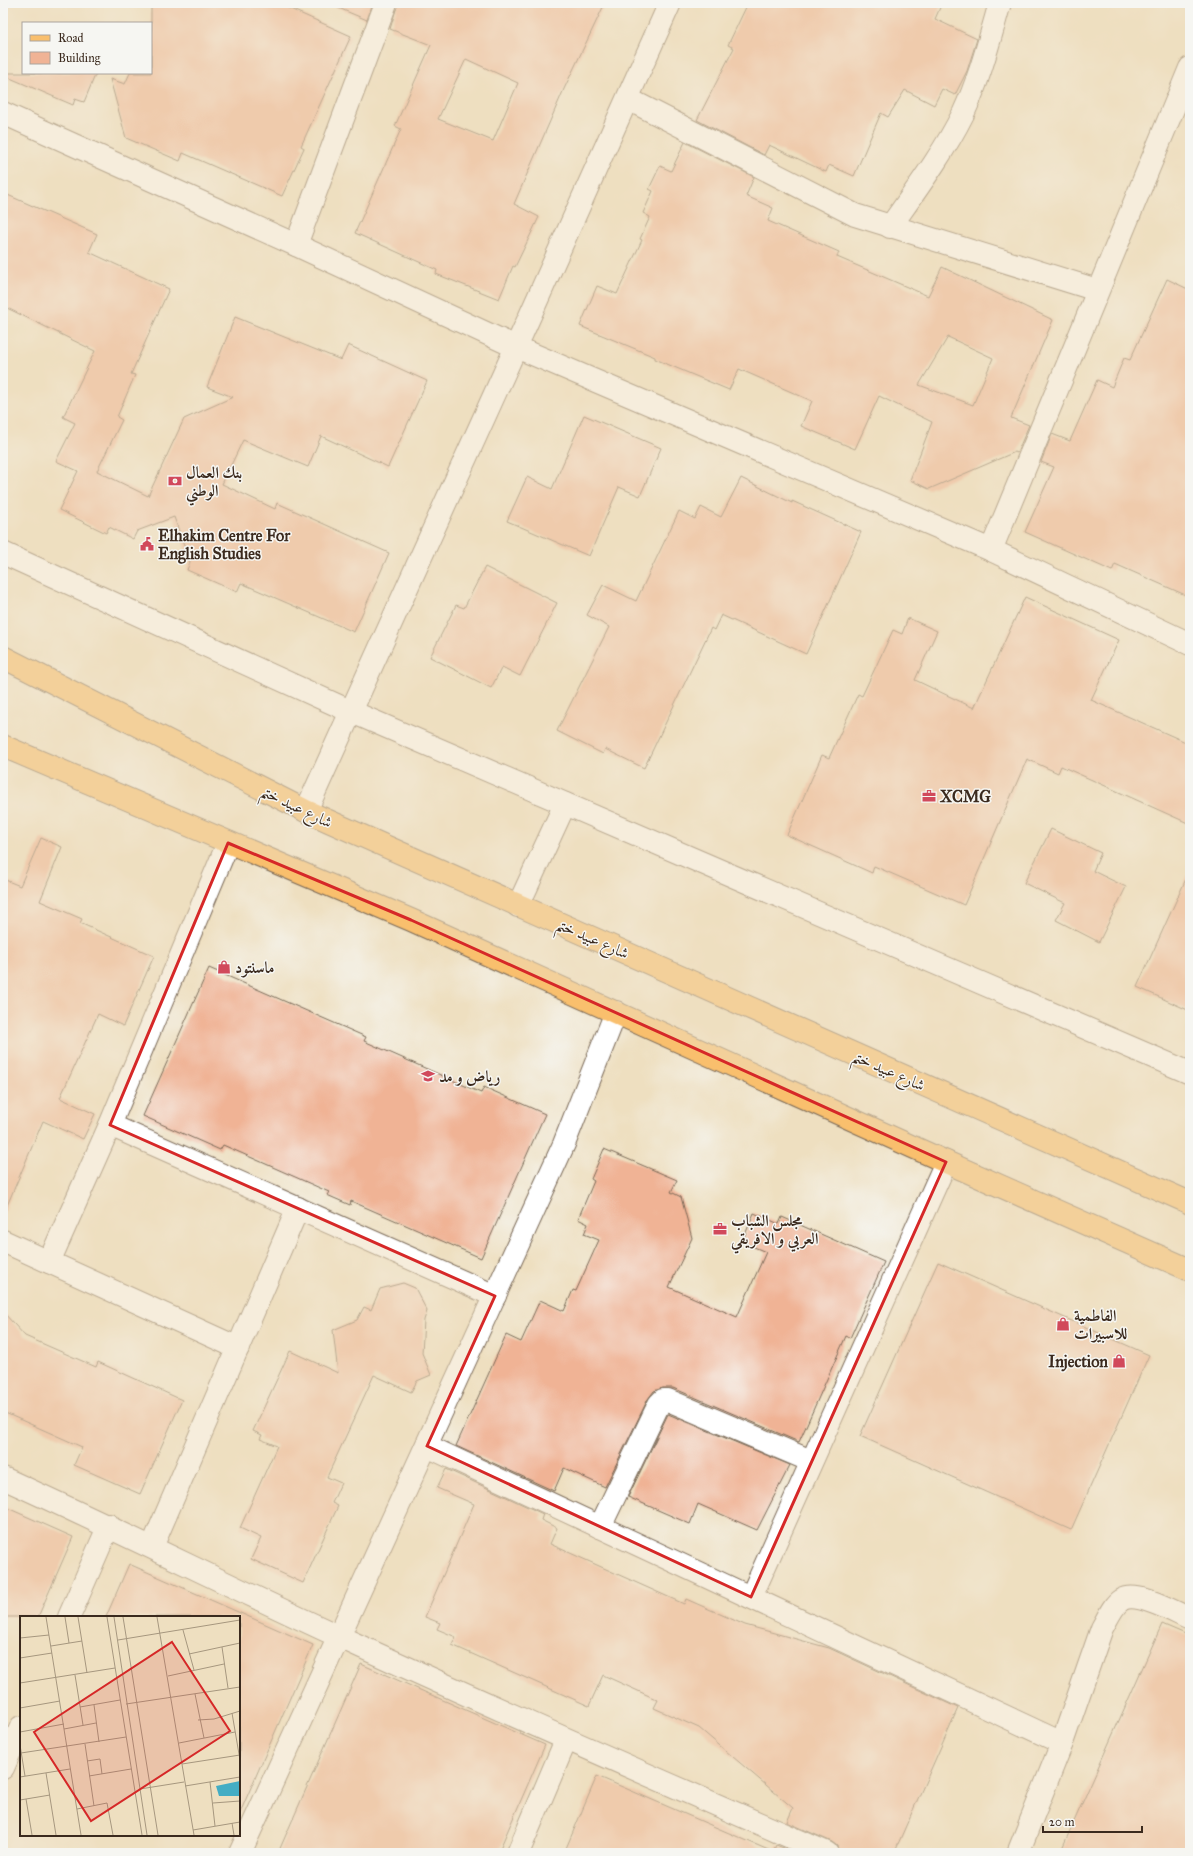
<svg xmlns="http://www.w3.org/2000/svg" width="1193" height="1856" font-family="'IM FELL Great Primer',Amiri,serif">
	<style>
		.building { fill: #f0b395; fill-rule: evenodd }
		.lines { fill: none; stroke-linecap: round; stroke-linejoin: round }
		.minor-casing { stroke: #7a6957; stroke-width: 24 }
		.major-casing { stroke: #7a6957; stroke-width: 24 }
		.minor { stroke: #fff; stroke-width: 22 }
		.major { stroke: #f9bf6d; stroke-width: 22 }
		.marked { fill: none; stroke: #d62828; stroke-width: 3; stroke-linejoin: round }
		.labels { text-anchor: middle; stroke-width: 3; stroke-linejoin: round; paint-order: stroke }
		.poi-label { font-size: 16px; font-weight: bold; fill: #3b2a1e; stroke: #f6f6f2; text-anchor: start }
		.street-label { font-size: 16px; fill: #3b2a1e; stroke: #f6f6f2 }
		.inset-road { fill: none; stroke: #a6977f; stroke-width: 1 }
		.view { fill: #d62828; fill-opacity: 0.15; stroke: #d62828; stroke-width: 2 }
		.inset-edge { fill: none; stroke: #3b2a1e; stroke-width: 2 }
	</style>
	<rect width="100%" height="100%" fill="#f6f6f2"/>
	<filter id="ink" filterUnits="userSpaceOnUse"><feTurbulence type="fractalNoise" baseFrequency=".025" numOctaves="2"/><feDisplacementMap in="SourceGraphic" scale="8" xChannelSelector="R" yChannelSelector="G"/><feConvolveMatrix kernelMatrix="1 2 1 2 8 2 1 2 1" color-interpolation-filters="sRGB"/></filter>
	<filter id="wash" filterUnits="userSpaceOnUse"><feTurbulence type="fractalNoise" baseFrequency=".012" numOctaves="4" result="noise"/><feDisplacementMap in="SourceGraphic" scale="16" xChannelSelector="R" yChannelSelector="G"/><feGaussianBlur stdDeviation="0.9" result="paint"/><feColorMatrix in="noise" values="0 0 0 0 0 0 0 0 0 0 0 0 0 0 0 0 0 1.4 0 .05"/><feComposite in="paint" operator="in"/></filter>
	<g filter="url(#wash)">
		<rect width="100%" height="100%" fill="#eedfc0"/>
		<g id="blocks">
			<g class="building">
				<polygon points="151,3 277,3 351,36 301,146 304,148 282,196 183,153 180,161 126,138 110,79 125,84 130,73 151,73"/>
				<polygon points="329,3 373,3 367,20 329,4"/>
				<path d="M398,3H605L564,89L514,204L539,217L515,267L513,266L499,299L436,274L437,270L355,233L401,129L395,126L431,45L390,29ZM466,59L518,83L493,141L438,119Z"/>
				<polygon points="748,3 942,3 935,19 977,39 967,71 955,95 942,89 934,105 905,90 888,117 881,113 854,176 829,165 826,172 769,145 764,155 697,120 734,48 728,45"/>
				<polygon points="3,73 96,73 84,102 75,99 73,105 3,75"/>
				<path d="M685,142L754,177L746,196L773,208L768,221L839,252L837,257L928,296L942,267L1053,320L1011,418L1029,425L1017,453L1015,452L929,489L910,480L932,422L879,396L855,449L801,426L812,401L739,369L729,390L655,359V357L580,326L597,286L617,294L642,240L640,239L650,217L643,213L653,191L649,189L660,166L671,171ZM948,337L993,358L973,405L919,385Z"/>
				<polygon points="3,193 97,234 89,252 169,289 131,374 135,375 117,417 122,420 97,471 148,496 184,419 233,397 207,387 235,317 341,360 348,345 427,381 388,467 321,436 308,467 243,440 222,484 275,509 277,503 389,553 354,632 241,583 237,592 187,570 190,562 174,517 137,531 133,539 109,527 106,533 59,510 78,471 56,461 75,423 63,417 95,351 3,306"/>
				<polygon points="1167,279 1190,290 1190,597 1115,564 1112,571 1025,532 1054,467 1041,462 1052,434 1070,441 1097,380 1112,387 1124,358 1130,360"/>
				<polygon points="584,415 661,448 640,496 619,487 589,556 507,521 527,477 552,489"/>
				<polygon points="741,478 792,503 792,501 861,532 806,654 721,615 714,630 711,628 644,768 605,749 603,754 557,731 609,627 587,615 603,585 636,601 679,511 695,519 701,507 721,517"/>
				<polygon points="485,567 557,603 520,676 502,667 491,688 430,657 456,605 464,608"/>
				<polygon points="1025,597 1119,640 1091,700 1190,744 1190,824 1061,766 1058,773 1027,759 964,905 874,866 872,873 787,835 822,755 829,758 858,694 862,696 893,630 902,634 908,618 937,631 915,680 974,708"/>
				<polygon points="1051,829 1101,853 1093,871 1126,887 1099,942 1056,920 1065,903 1024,883"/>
				<polygon points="41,838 62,847 40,901 82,919 80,923 154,956 123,1026 98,1014 60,1098 95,1114 83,1139 43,1121 3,1215 3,879 20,886"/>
				<polygon points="1190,870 1190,1011 1137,987"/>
				<polygon points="209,968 366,1037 364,1041 481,1093 484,1087 545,1114 481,1258 351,1201 350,1205 327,1195 329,1192 223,1145 220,1150 143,1116"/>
				<polygon points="604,1149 677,1180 671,1192 681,1197 692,1238 669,1287 737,1317 766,1252 742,1242 754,1213 779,1224 782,1217 884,1262 850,1338 846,1336 799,1442 673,1388 663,1388 654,1391 648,1399 605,1487 564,1468 554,1491 456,1446 506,1335 521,1342 540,1300 564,1311 573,1290 576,1291 599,1240 584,1234 588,1224 578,1219 594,1181 591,1179"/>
				<polygon points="938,1262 1149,1355 1071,1530 860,1436"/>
				<polygon points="403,1283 415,1288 427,1311 424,1320 422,1353 431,1375 417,1381 411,1392 374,1375 327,1477 341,1483 332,1503 338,1506 303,1583 251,1559 261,1538 240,1528 277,1446 260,1439 262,1435 253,1431 290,1351 338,1373 333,1330 357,1320 364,1307 371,1310 380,1289"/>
				<polygon points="3,1312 25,1336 96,1367 98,1362 182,1400 140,1494 74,1465 82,1447 3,1412"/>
				<polygon points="668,1414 790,1465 757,1530 698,1504 690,1524 628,1497"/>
				<polygon points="446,1469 543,1514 541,1520 557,1528 550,1544 684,1604 686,1599 745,1625 829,1648 958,1708 894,1853 839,1853 837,1846 832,1842 787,1822 793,1808 699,1728 654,1708 658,1700 603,1675 589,1706 452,1645 456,1637 437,1629 440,1623 425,1617 474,1504 437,1488"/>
				<polygon points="3,1506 73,1537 38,1617 3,1617"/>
				<polygon points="129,1564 313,1645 239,1815 239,1617 106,1617"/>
				<polygon points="1162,1624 1190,1636 1190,1853 1060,1853"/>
				<polygon points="361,1664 545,1745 498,1853 278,1853"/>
				<polygon points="597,1776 773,1852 776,1845 796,1853 564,1853"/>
			</g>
		</g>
	</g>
	<g filter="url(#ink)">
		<use href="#blocks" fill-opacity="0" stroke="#7a6957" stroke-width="1"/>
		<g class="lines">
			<g class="minor-casing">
				<g id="minor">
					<polyline points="628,99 855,215 1097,290"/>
					<polyline points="3,113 296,245 516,347 991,550 1190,644"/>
					<path d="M890,227C916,190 943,154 963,114C980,78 989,41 1000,3"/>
					<polyline points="296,245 386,3"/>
					<polyline points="991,550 1190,68"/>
					<polyline points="3,553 352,712 1190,1073"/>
					<polyline points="306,811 516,347 670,3"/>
					<polyline points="518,906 565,804"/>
					<polyline points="110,1125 495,1296"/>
					<polyline points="3,1241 238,1348"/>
					<polyline points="49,1262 110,1125 228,843"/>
					<polyline points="427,1446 1062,1743"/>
					<path d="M3,1478C116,1529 227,1585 340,1637C502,1712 664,1782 827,1853"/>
					<polyline points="600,1527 659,1404 663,1400 668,1400 811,1461"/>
					<polyline points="152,1547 298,1208"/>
					<polyline points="751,1597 946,1162"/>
					<polyline points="69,1617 109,1525"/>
					<polyline points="3,1768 21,1727"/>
					<polyline points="240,1853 564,1144 616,1012"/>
					<polyline points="518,1853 566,1740"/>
					<path d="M1018,1853L1062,1743L1102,1628C1107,1620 1112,1606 1121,1600C1137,1590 1174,1612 1190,1619"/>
				</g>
			</g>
			<g class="major-casing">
				<g id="major">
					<polyline points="3,657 306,811 1190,1203"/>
					<polyline points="3,746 411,920 946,1162 1190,1270"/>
				</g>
			</g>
			<use href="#minor" class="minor"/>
			<use href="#major" class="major"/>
		</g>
	</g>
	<path d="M0 0H1193V1856H0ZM228,843L411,920L946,1162L751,1597L427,1446L495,1296L110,1125Z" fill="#eedfc0" fill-opacity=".55" fill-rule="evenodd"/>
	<path class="marked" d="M228,843L411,920L946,1162L751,1597L427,1446L495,1296L110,1125Z"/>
	<defs>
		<g id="bank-bare" transform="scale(1.08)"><path d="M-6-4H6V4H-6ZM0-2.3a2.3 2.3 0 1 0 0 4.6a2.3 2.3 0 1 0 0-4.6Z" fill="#d1495b" stroke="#f6f6f2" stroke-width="2.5" paint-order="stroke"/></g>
		<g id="civic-bare" transform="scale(1.08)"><path d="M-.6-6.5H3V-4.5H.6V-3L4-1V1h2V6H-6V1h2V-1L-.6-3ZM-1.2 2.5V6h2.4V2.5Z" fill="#d1495b" stroke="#f6f6f2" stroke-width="2.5" paint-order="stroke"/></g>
		<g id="office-bare" transform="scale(1.08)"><path d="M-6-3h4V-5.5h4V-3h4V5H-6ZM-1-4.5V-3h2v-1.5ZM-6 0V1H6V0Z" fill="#d1495b" stroke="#f6f6f2" stroke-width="2.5" paint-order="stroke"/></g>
		<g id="shop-bare" transform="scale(1.08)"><path d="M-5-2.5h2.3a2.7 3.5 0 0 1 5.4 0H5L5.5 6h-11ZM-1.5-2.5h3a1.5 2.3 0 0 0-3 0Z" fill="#d1495b" stroke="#f6f6f2" stroke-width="2.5" paint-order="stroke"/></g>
		<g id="school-bare" transform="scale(1.08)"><path d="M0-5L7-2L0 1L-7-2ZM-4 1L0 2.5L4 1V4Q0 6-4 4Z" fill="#d1495b" stroke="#f6f6f2" stroke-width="2.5" paint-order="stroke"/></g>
	</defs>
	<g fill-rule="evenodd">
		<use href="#bank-bare" x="175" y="481"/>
		<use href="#civic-bare" x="147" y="544"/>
		<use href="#office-bare" x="929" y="796"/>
		<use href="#shop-bare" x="224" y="967"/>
		<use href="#school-bare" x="428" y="1076"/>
		<use href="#office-bare" x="720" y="1229"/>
		<use href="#shop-bare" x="1063" y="1324"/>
		<use href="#shop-bare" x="1119" y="1361"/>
	</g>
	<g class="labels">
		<g class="poi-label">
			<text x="186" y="478">بنك العمال<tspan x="186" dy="18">الوطني</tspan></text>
			<text x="158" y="541">Elhakim Centre For<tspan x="158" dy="18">English Studies</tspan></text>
			<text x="940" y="802">XCMG</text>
			<text x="235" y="973">ماسنتود</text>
			<text x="439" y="1082">رياض و مد</text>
			<text x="731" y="1226">مجلس الشباب<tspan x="731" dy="18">العربي و الافريقي</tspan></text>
			<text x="1074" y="1321">الفاطمية<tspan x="1074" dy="18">للاسبيرات</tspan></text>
			<text x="1108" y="1367" text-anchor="end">Injection</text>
		</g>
		<g class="street-label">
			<text transform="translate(297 806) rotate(26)" y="6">شارع عبيد ختم</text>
			<text transform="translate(593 938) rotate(24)" y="6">شارع عبيد ختم</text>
			<text transform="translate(889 1070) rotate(24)" y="6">شارع عبيد ختم</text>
		</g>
	</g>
	<g transform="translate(20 1616)">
		<rect width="220" height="220" fill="#eedfc0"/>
		<path d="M220,165V180H199L196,170Z" fill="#44adc4"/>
		<path class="inset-road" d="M26,1L61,219M45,1L49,27M58,1L67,57M87,1L122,219M94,1L127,219M103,1L138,219M137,1L174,219M163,14L174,54M0,22L29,19M98,24L220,4M31,30L62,25M202,31L208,72M169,38L220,27M0,42L32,37M55,59L63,109M148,60L204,48M0,67L95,52M175,78L184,122M106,88L220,71M74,89L79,126M60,91L100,84M0,92L40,85M212,97L220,144M178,104L194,103L220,95M44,113L76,107M0,116L44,108M159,127L215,116M65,128L74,190M0,129L5,160M1,137L106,121M67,145L80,143L82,158M162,148L220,139M26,157L36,219M69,160L111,153M0,161L50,153M190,166L195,210M165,170L220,161M120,173L164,166M6,183L12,219M0,184L30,179M193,187L220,185M57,193L87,187L93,219M212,207L214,219M173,214L220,206"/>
		<path class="view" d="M152,26L210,115L71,205L14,116Z"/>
		<rect width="220" height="220" class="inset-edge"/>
	</g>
	<rect width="1193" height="1856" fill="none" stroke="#f6f6f2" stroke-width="16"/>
	<rect x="22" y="22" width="130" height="52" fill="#f6f6f2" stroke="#aba49d"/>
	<rect x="30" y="35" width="20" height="6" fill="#f9bf6d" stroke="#aba49d"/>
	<text x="58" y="42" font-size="12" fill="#3b2a1e">Road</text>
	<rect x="30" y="52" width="20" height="12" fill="#f0b395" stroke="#aba49d"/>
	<text x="58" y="62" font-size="12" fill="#3b2a1e">Building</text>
	<path d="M1043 1826v6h99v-6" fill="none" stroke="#3b2a1e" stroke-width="2"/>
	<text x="1049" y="1826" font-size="12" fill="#3b2a1e" stroke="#f6f6f2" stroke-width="3" paint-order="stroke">20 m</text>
</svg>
